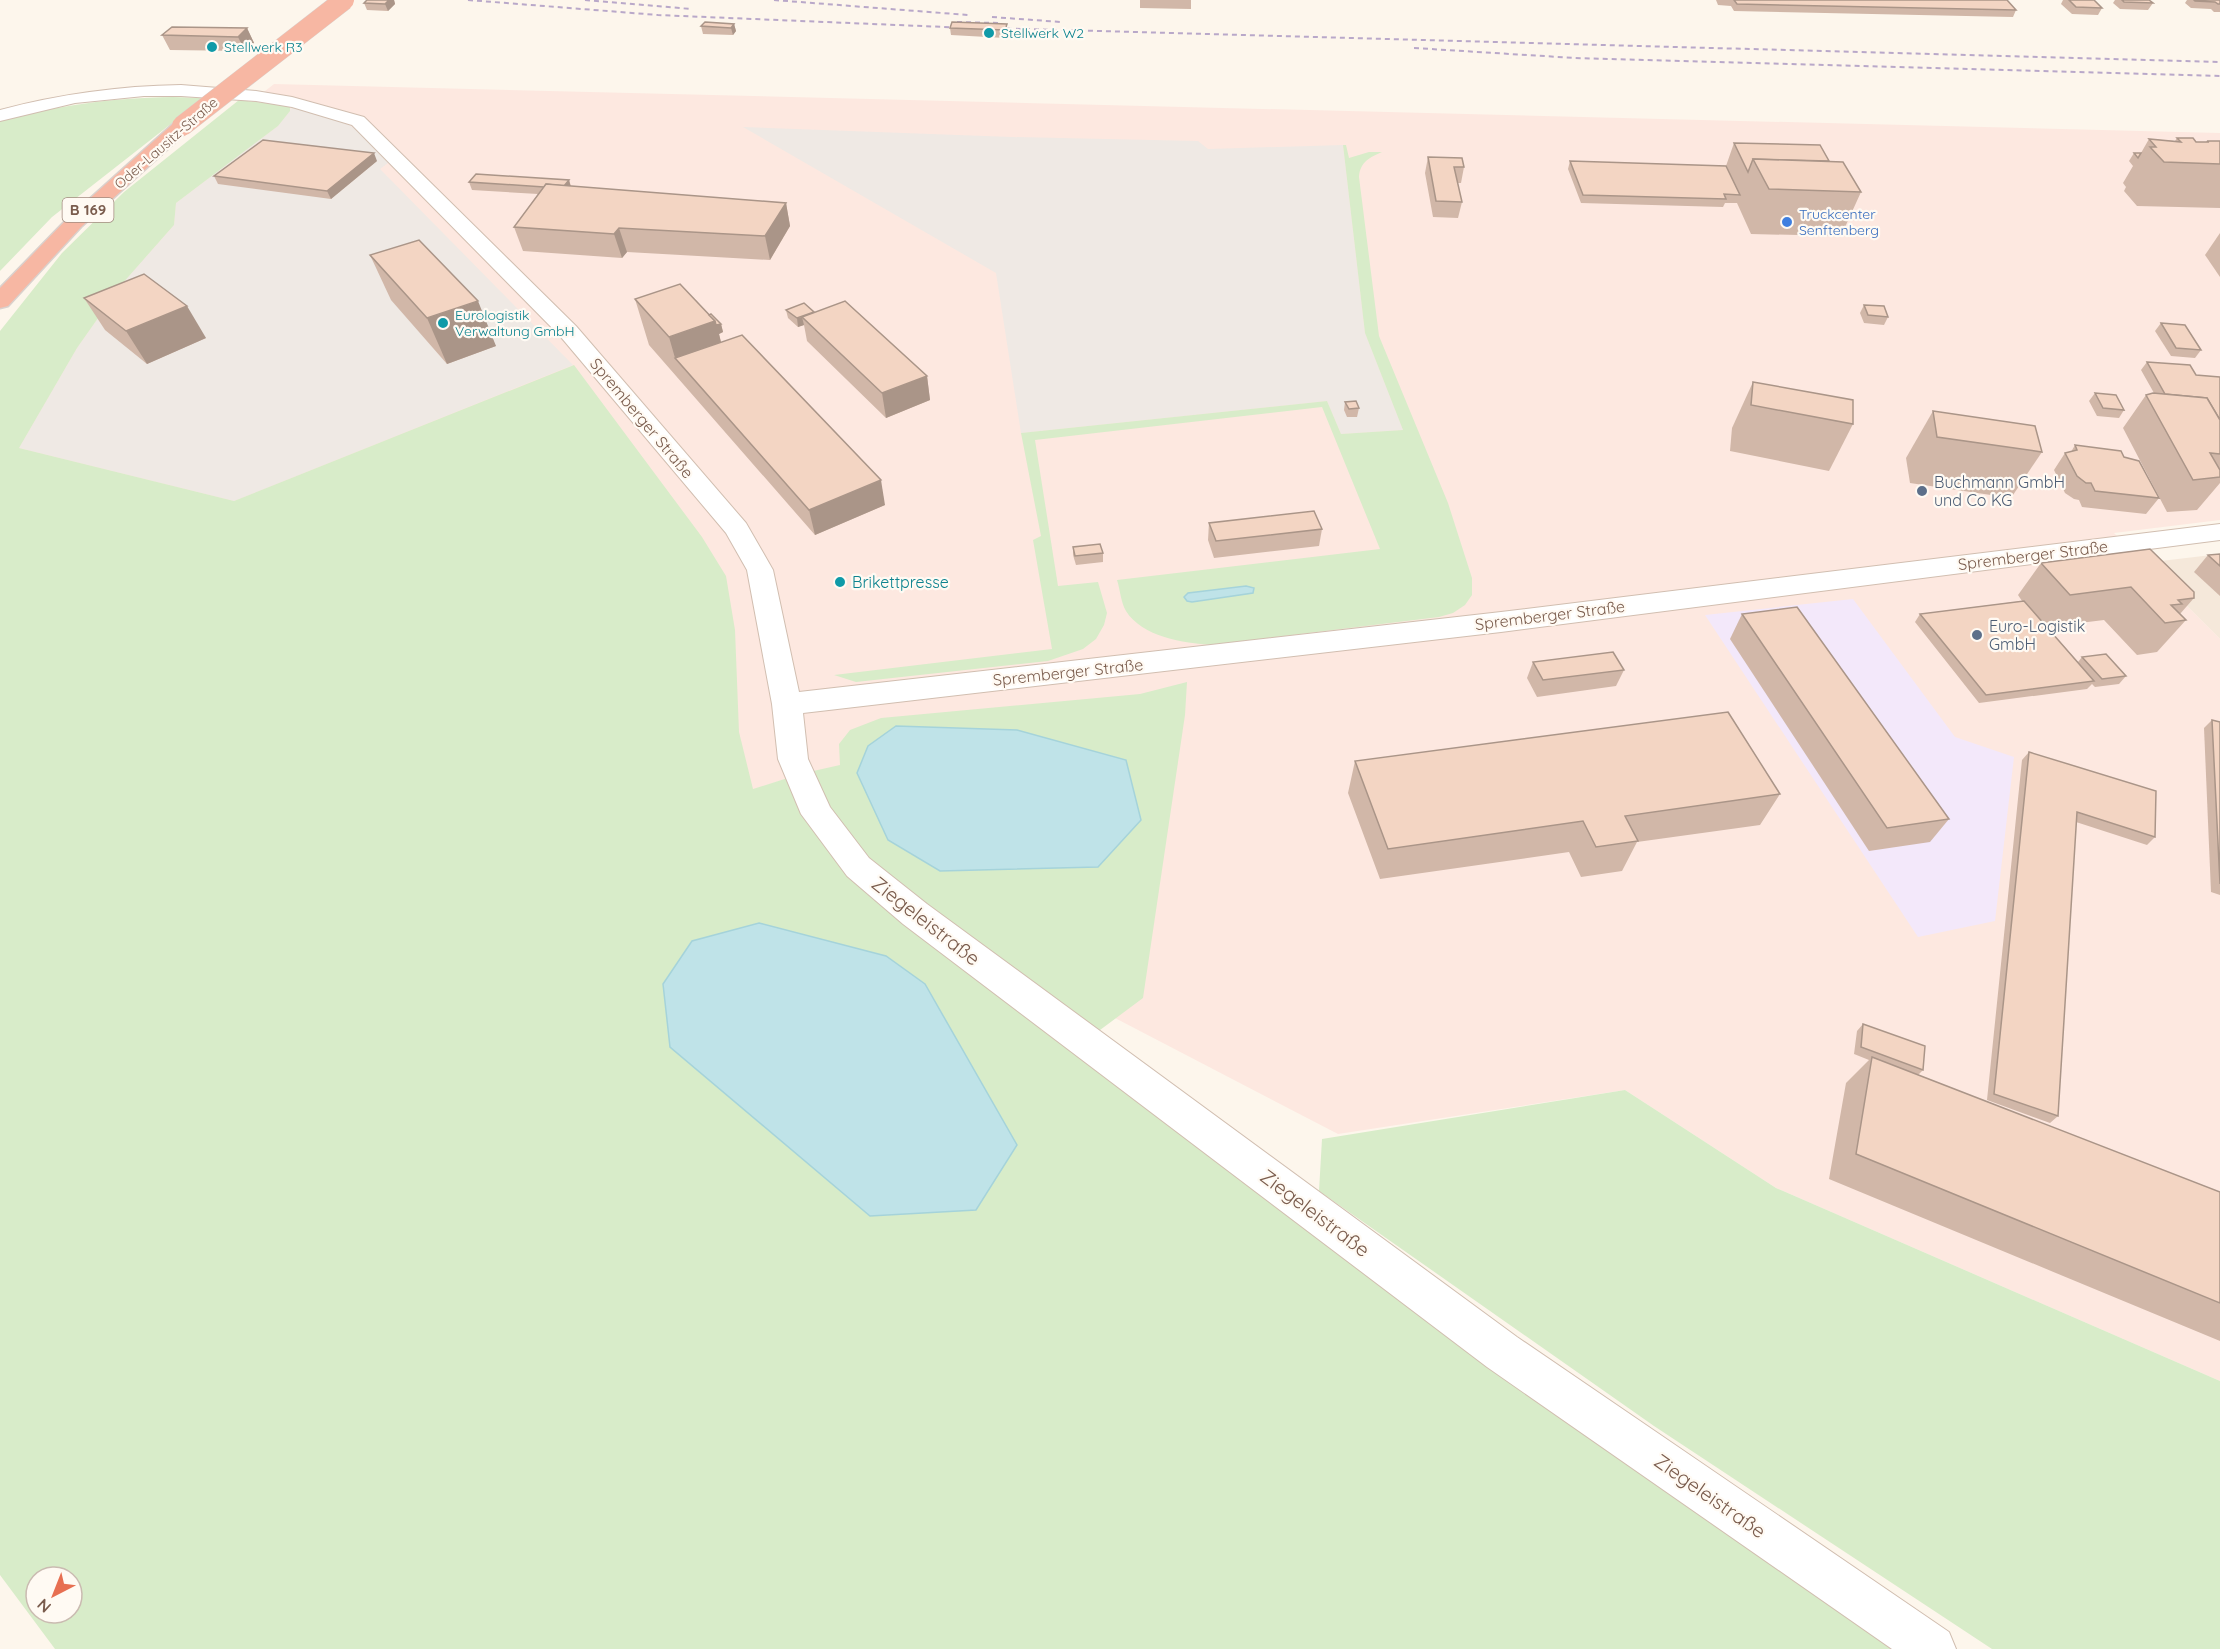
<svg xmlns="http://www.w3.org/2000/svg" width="2220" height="1649" font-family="Quicksand,sans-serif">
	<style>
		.residential { fill: #f5e8da }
		.commercial { fill: #fde8e0 }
		.industrial { fill: #efe9e4 }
		.education { fill: #f3e8fa }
		.green { fill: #d8ecc9; fill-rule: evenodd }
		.water { fill: #bfe3e8; stroke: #a5d3da; stroke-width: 1.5 }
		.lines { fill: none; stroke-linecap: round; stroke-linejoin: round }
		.street-casing { stroke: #d1beb0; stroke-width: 2 }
		.highway-casing { stroke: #dad1cd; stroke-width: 3 }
		.street { fill: #fff; fill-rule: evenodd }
		.highway { fill: #f7b7a3; fill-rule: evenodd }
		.rail { stroke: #b9a8c9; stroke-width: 2; stroke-dasharray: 5 4; stroke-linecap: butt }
		.highway-bridge-casing { stroke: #dad1cd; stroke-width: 21; stroke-linecap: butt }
		.highway-bridge { stroke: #f7b7a3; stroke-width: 20 }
		.wall { fill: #d1b7a8 }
		.shaded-wall { fill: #aa9588 }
		.building { fill: #f3d5c3; stroke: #aa9588; stroke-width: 1.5 }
		.culture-dot { fill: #0f9aa8; stroke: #fffaf3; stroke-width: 2 }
		.shop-dot { fill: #3f7fe0; stroke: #fffaf3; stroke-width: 2 }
		.service-dot { fill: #5c6f8a; stroke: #fffaf3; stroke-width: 2 }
		.labels { text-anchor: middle; stroke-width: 4.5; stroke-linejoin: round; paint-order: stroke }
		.far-culture-label { font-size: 14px; fill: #0d838f; stroke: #fffaf3; text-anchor: start }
		.far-street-label { font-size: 14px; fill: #7a5c4d; stroke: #fffaf3 }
		.far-shop-label { font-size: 14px; fill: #366cbe; stroke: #fffaf3; text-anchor: start }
		.shield { fill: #fffaf3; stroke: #a28b7f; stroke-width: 1.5 }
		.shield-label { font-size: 15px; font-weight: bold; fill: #7a5c4d }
		.street-label { font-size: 16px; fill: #7a5c4d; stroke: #fffaf3 }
		.service-label { font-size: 16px; fill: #4e5e75; stroke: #fffaf3; text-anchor: start }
		.culture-label { font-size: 16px; fill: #0d838f; stroke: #fffaf3; text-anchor: start }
		.near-street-label { font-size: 20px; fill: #7a5c4d; stroke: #fffaf3 }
	</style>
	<rect width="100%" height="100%" fill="#fdf6ec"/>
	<polygon class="residential" points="2220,554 2220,639 2144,563"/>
	<polygon class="commercial" points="274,84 2220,133 2220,520 2114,533 2220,639 2220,1381 1776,1188 1625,1090 1338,1134 915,914 800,774 752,790 0,451 154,179"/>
	<g class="industrial">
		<polygon points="291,106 344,122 364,134 392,160 380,169 573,365 234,501 19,448 77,348 122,284 174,225 176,203 278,126 290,111"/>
		<polygon points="743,127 1012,137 1198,141 1208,149 1343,145 1365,333 1403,430 1341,434 1327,401 1021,433 996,273"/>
	</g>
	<polygon class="education" points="1853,599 1955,737 2014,757 1995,921 1918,937 1705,615"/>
	<g class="green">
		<path d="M173,97L204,98L52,217L0,271V121C60,105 110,98 173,97Z"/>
		<path d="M239,100L290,106V111L278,126L176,203L174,225L122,284L77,348L19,448L234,501L574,365L702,537L726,576L735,630L739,732L753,789L800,774L840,765L839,744L850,730L881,718L1140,694L1187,682L1185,715L1143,998L1096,1033L1901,1649H55L0,1575V331L62,253L124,192ZM36,1577H72V1613H36Z"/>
		<path d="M1343,145H1346L1349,158L1369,152H1382C1370,157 1360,162 1359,177L1379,336L1448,503L1472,578V595L1465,605L1453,613L1439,617L1211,645C1184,643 1142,637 1126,611C1121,603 1120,589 1117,580L1380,549L1322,407L1035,440L1058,586L1098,582L1107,613L1104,625L1096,639L1083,649L1048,661L856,682L834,675L1052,649L1033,540L1041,536L1021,433L1327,401L1341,434L1403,430L1365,333Z"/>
		<polygon points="1625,1090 1776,1188 2220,1381 2220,1649 1992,1649 1654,1426 1319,1191 1322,1139"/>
	</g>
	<g class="water">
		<polygon points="1246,586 1254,588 1253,593 1192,602 1187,601 1184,597 1188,593"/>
		<polygon points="896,726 1017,730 1126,760 1141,820 1098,867 940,871 888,840 857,773 868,746"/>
		<polygon points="759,923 886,956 925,984 1017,1145 976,1210 870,1216 670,1047 663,984 692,941"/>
	</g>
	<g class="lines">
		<g class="street-casing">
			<path id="street" d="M181,85L256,91L292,97L364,117L576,326L746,523L773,570L799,692L1501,612L2220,524V540L1501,632L803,713L808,759L830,807L869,858L927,904L1517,1337L1949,1632L1956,1649H1892L1487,1367L903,924L847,876L801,814L778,759L772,704L747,570L726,533L560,336L352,125L292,107L256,101L181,96H144L75,103L0,121V110C60,94 119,86 181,85Z"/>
		</g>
		<g class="highway-casing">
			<polygon id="highway" points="182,120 189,122 192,126 189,130 81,227 8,306 0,308 0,288 67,219 175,122"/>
		</g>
		<use href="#street" class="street"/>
		<use href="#highway" class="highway"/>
		<g class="rail">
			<polyline points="468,0 658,15 968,28"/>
			<polyline points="585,0 691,9"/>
			<polyline points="774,0 968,15"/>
			<polyline points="992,17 1061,22"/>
			<polyline points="957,22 999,23"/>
			<polyline points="989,28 2220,62"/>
			<polyline points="1414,48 1575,58 2220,76"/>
		</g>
		<g class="highway-bridge-casing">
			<polyline id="highway-bridge" points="182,126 344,0"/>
		</g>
		<use href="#highway-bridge" class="highway-bridge"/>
	</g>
	<g class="wall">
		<polygon points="367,0 394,0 395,4 388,11 367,10 364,3"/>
		<polygon points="1140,0 1191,0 1191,9 1140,8"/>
		<polygon points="1716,0 2007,0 2016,10 2013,17 1734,11 1731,6 1718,5"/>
		<polygon points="2063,0 2094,0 2102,8 2098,15 2072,14 2061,4"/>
		<polygon points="2115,0 2149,0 2153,3 2148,10 2120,9 2113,3"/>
		<polygon points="2187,0 2220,0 2220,12 2214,12 2211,9 2191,8 2185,3"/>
		<polygon points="734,24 736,31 733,35 703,34 701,26"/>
		<polygon points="1007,24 1007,31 1005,38 951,35 950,28"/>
		<polygon points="247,28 254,43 245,51 170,50 162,35"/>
		<polygon points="2177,138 2196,142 2206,142 2207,141 2220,141 2220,208 2137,206 2124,191 2126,187 2123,183 2133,166 2129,161 2134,153 2141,153 2149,139 2175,141"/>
		<polygon points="1734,143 1829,161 1861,192 1841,236 1751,234 1737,203 1725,203 1723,207 1581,203 1568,169 1570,161 1726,166"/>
		<polygon points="1428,157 1464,167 1461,183 1457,183 1462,202 1458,218 1433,217 1425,173"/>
		<polygon points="377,161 331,199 218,184 214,176"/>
		<polygon points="569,180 571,186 786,203 790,226 770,260 627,252 622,258 523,251 514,227 538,194 472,190 469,182"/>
		<polygon points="2220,233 2220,277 2205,255"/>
		<polygon points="370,255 496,346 447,364 391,300"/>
		<polygon points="84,298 206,338 147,364 105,330"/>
		<polygon points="635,299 709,315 721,324 723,332 719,334 721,342 885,505 815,535 649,345"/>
		<polygon points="1864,305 1888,317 1884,325 1864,323 1860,313"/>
		<polygon points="786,310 814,312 927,376 930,400 886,418 807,341 804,325 798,327 788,318"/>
		<polygon points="2161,323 2201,350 2195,358 2171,356 2155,331"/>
		<polygon points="2147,362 2196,375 2220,377 2220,483 2197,510 2167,512 2123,428 2146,395 2154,393 2141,370"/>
		<polygon points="1753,382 1853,424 1829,471 1730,451 1732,428"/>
		<polygon points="2095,393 2124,410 2119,418 2097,416 2089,401"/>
		<polygon points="1345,402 1359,408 1357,417 1347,417 1344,410"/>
		<polygon points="1933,411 2042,452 2011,498 1910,483 1906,458"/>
		<polygon points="2075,445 2124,457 2159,498 2146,514 2082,507 2079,500 2074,499 2065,493 2054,470 2065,453 2071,452"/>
		<polygon points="1209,523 1322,529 1319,546 1214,558 1208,540"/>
		<polygon points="1073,547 1103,553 1103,562 1076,565 1073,555"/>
		<polygon points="2220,554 2220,596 2194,572 2208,555"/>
		<polygon points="2041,563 2194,598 2180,614 2186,620 2157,652 2137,655 2104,620 2047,627 2078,662 2082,657 2126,676 2119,684 2095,687 2092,684 2087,689 1979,703 1915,622 1920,614 2022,601 2018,595"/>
		<polygon points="1742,614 1949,819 1930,842 1869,851 1730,639"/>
		<polygon points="1533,662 1624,670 1616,686 1537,697 1527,678"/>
		<polygon points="2212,720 2220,722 2220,895 2211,892 2204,728"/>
		<polygon points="2029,752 2155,837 2147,845 2076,822 2058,1116 2050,1123 1987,1100 2022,760"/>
		<polygon points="1355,761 1780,794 1760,825 1637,842 1622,871 1581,877 1569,852 1380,879 1348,793"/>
		<polygon points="1863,1024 1923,1070 1918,1075 2220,1192 2220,1341 1829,1179 1846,1083 1869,1060 1854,1054 1857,1031"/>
	</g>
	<g class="shaded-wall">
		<polygon points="389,0 394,0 395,4 388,11 385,4"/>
		<polygon points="734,24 736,31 733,35 731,28"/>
		<polygon points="1007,24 1007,31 1005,38 1005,30"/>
		<polygon points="247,28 254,43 245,51 238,37"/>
		<polygon points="374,153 377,161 331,199 327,191"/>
		<polygon points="569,180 571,188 562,188"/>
		<polygon points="786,203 790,226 770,260 765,236"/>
		<polygon points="619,228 627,252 622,258 614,234"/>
		<polygon points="478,301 496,346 447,364 427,318"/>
		<polygon points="187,306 206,338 147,364 126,331"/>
		<polygon points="802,317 804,325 798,327 797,318"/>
		<polygon points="715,321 721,324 723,332 719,334 727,367 675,358 669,337"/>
		<polygon points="927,376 930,400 886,418 882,393"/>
		<polygon points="881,480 885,505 815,535 809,510"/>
	</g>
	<g class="building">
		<polygon points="367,0 389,0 385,4 364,3"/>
		<polygon points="1734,0 2007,0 2016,10 1737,4"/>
		<polygon points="2069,0 2094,0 2102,8 2076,7"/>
		<polygon points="2122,0 2149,0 2153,3 2124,2"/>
		<polygon points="2194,0 2220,0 2220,4 2218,4 2215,2 2195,1"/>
		<polygon points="705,22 734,24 731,28 701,26"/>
		<polygon points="952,22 1007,24 1005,30 950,28"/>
		<polygon points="172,27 247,28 238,37 162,35"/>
		<polygon points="2177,138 2193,138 2196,142 2209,142 2207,141 2220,141 2220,164 2164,162 2150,147 2156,147 2149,139 2181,142"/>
		<polygon points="263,140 374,153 327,191 214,176"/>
		<polygon points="1734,143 1820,145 1829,161 1753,159 1748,172"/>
		<polygon points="2134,153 2141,153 2138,158"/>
		<polygon points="1428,157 1462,158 1464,167 1454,167 1462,202 1436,201"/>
		<polygon points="1753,159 1843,162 1861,192 1769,189"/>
		<polygon points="1570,161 1726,166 1740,195 1724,194 1726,199 1583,195"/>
		<polygon points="476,174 569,180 564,186 546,184 544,187 469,182"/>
		<polygon points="546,184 786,203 765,236 619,228 614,234 514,227"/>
		<polygon points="419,240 478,301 427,318 370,255"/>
		<polygon points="144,274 187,306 126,331 84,298"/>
		<polygon points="680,284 715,321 669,337 635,299"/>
		<polygon points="845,301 927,376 882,393 802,317"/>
		<polygon points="804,303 814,312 797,318 786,310"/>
		<polygon points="1864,305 1884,306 1888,317 1868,315"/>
		<polygon points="711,314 721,324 716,325 715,321 709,315"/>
		<polygon points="2161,323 2185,325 2201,350 2176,348"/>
		<polygon points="742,335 881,480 809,510 675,358"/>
		<polygon points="2147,362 2190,365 2196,375 2220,377 2220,420 2207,398 2165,394"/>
		<polygon points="1753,382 1853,400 1853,424 1751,405"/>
		<polygon points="2095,393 2116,395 2124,410 2103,408"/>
		<polygon points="2153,393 2207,398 2220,420 2220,454 2210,453 2220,470 2220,477 2193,480 2146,395"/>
		<polygon points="1356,401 1359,408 1349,409 1345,402"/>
		<polygon points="1933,411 2035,426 2042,452 1937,437"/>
		<polygon points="2075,445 2121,451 2124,457 2139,461 2159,498 2095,491 2091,483 2086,483 2077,476 2065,453 2077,450"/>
		<polygon points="1314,511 1322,529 1216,541 1209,523"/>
		<polygon points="1100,544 1103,553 1075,556 1073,547"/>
		<polygon points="2150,549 2194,592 2194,598 2178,600 2182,604 2171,605 2186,620 2165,623 2131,587 2070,595 2041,563"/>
		<polygon points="2220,554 2220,566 2208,555"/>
		<polygon points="2024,601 2094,681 1986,695 1920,614"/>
		<polygon points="1797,607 1949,819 1887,828 1742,614"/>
		<polygon points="1613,652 1624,670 1543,680 1533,662"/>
		<polygon points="2106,654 2126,676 2102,679 2082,657"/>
		<polygon points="1728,712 1780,794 1625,816 1638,841 1596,847 1583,821 1388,849 1355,761"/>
		<polygon points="2212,720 2220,722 2220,884"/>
		<polygon points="2029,752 2156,791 2155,837 2077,812 2058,1116 1994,1094"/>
		<polygon points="1863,1024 1925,1046 1923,1070 1861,1047"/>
		<polygon points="1872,1057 2220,1192 2220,1303 1856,1154"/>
	</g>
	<g class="culture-dot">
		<circle cx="989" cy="33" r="6"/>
		<circle cx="212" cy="47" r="6"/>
		<circle cx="443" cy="323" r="6"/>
		<circle cx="840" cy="582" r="6"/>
	</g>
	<circle class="shop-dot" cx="1787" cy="222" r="6"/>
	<g class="service-dot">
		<circle cx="1922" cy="491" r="6"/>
		<circle cx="1977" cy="635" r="6"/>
	</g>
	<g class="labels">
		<g class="far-culture-label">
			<text x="1001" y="38">Stellwerk W2</text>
			<text x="224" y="52">Stellwerk R3</text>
			<text x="455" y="320">Eurologistik<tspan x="455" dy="16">Verwaltung GmbH</tspan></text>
		</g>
		<g class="far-street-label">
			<text transform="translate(166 143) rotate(-41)" y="5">Oder-Lausitz-Straße</text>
		</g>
		<g class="far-shop-label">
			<text x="1799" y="219">Truckcenter<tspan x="1799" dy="16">Senftenberg</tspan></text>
		</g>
		<rect class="shield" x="62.5" y="198" width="51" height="24" rx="4.5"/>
		<g class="shield-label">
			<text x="88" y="215">B 169</text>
		</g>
		<g class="street-label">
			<text transform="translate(642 418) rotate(50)" y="6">Spremberger Straße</text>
			<text transform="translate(2033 555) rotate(-7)" y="6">Spremberger Straße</text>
			<text transform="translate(1550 615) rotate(-7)" y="6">Spremberger Straße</text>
			<text transform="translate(1068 672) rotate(-6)" y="6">Spremberger Straße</text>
		</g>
		<g class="service-label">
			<text x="1934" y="488">Buchmann GmbH<tspan x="1934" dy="18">und Co KG</tspan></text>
			<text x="1989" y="632">Euro-Logistik<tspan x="1989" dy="18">GmbH</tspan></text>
		</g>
		<g class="culture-label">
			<text x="852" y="588">Brikettpresse</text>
		</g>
		<g class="near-street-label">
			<text transform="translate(926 921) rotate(38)" y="7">Ziegeleistraße</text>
			<text transform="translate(1315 1213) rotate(37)" y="7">Ziegeleistraße</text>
			<text transform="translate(1710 1496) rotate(35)" y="7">Ziegeleistraße</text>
		</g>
	</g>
	<g transform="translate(54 1595) rotate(222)"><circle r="28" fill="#fffaf3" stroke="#cabbb1" stroke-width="1.5"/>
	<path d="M0-4.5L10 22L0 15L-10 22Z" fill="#e76f51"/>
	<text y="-9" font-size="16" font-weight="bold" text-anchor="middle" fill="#7a5c4d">N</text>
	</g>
</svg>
